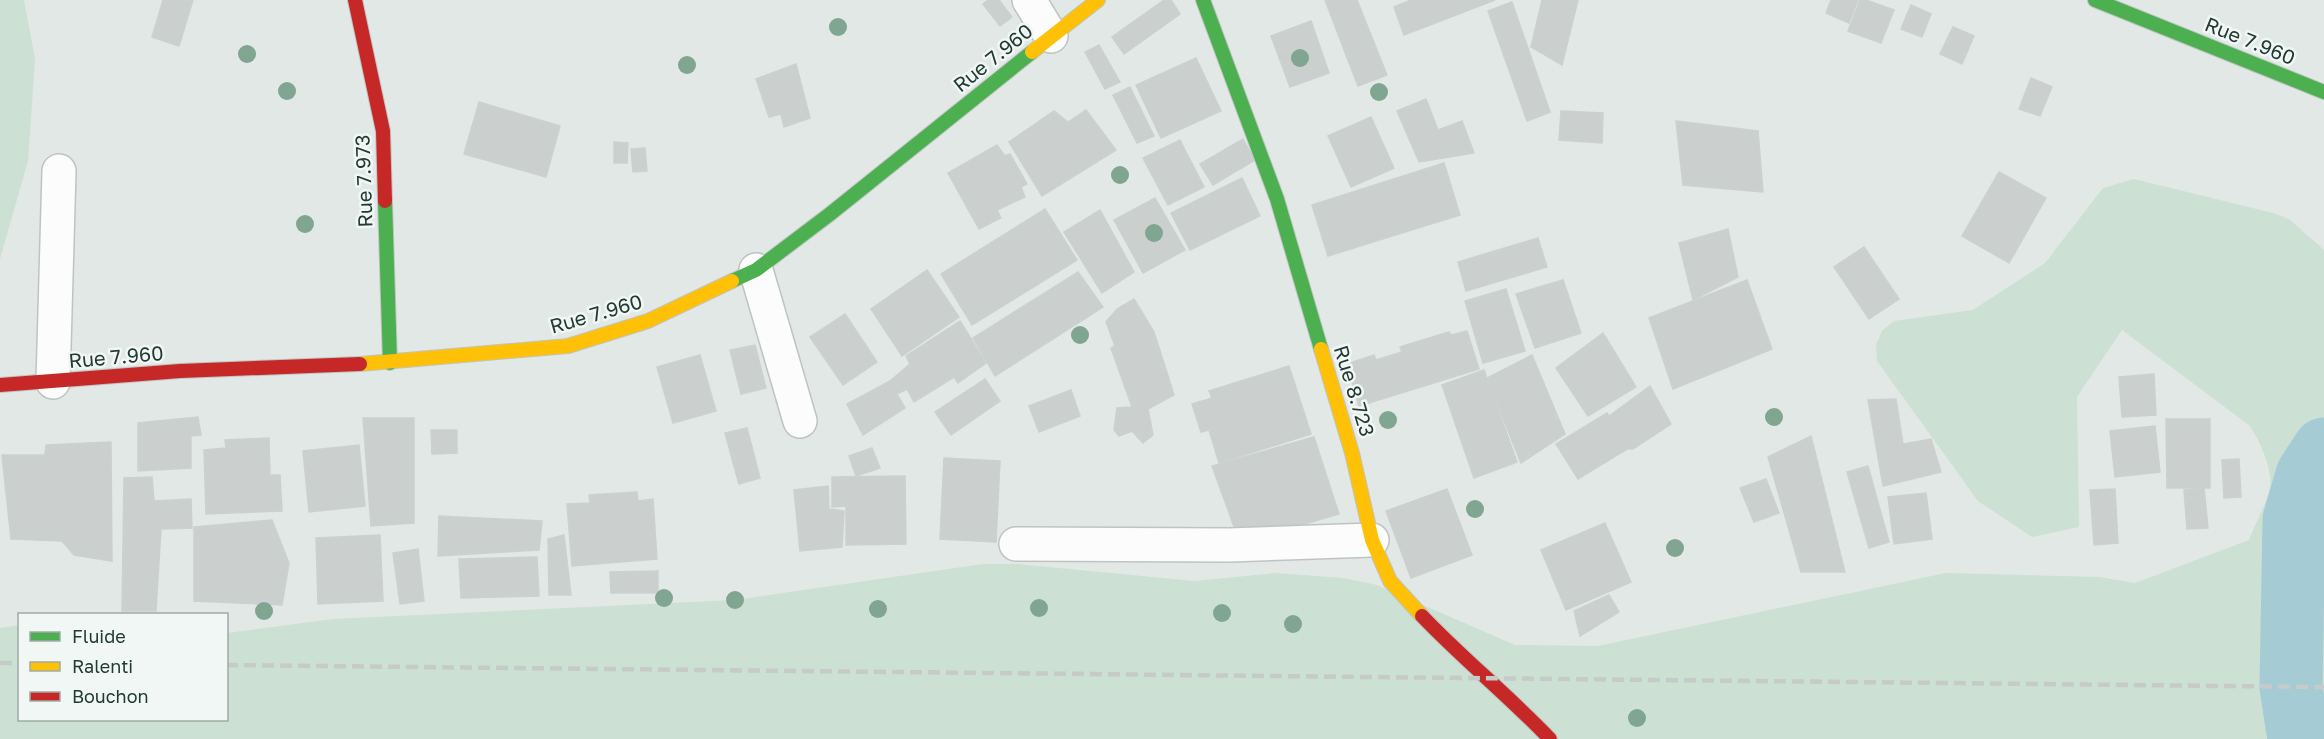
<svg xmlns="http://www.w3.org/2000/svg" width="2324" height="739" font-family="'Golos Text',sans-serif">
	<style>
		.green { fill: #cce0d3 }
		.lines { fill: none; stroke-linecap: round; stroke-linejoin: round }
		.river { stroke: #a5cbd4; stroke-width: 63 }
		.building { fill: #cbd0ce; stroke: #cbd1ce; stroke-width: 1.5 }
		.street-casing { stroke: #bfc4c2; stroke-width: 36 }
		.fast-casing { stroke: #bfc5c3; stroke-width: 16 }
		.slow-casing { stroke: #bfc5c3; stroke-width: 16 }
		.jam-casing { stroke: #bfc5c3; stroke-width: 16 }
		.street { stroke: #fbfcfb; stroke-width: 33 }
		.fast { stroke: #4caf50; stroke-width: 14 }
		.slow { stroke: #ffc107; stroke-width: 14 }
		.jam { stroke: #c62828; stroke-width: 14 }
		.rail { stroke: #c6cac9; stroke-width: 4.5; stroke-dasharray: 12 6; stroke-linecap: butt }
		.tree { fill: #80a590 }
		.labels { text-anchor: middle; stroke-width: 5; stroke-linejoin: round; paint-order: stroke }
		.street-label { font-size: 20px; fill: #223934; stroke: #f0f7f4 }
	</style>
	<rect width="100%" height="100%" fill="#e2e8e5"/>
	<g class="green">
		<polygon points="0,0 24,0 35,59 28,161 0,259"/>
		<path d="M2134,179L2273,213L2289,219L2324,250V739H0V628L19,625L20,720H226L227,633L333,619L735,600L983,564H1017L1194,581L1276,573L1343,578L1377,585L1515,645L1598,646L1946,573L2099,577L2135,583L2249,540C2255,524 2266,505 2270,488C2273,470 2260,441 2250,426L2122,330L2077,397L2079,527L2032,537L1978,501L1877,361L1876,345L1882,331L1894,321L1973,310L2045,263L2103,188Z"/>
	</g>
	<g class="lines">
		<polyline class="river" points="2299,739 2291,687 2294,520 2307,475 2324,449"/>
	</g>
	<g class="building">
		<polygon points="163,0 193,0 179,46 152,37"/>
		<polygon points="988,0 999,0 1012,17 1000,26 983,4"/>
		<polygon points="1164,0 1171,0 1180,14 1124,54 1112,37"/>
		<polygon points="1325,0 1357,0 1387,75 1358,86"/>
		<polygon points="1411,0 1495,0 1404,35 1394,7"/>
		<polygon points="1542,0 1578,0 1562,65 1531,47"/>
		<polygon points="1831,0 1858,0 1849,23 1826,13"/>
		<polygon points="1860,0 1866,0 1894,10 1881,43 1848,31"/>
		<polygon points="1512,2 1550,112 1527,121 1488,11"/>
		<polygon points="1911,5 1931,14 1922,37 1901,29"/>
		<polygon points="1311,21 1329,73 1290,87 1271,36"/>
		<polygon points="1953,27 1974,36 1962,64 1940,54"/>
		<polygon points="1099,45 1120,82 1105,89 1085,52"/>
		<polygon points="1196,58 1221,111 1161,138 1136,85"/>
		<polygon points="796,64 810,118 784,127 781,114 769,117 756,79"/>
		<polygon points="2031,78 2052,87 2040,116 2019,109"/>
		<polygon points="1130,87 1154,136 1137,143 1113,95"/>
		<polygon points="1426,99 1438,130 1462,121 1474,153 1419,162 1397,111"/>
		<polygon points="479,102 560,126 546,177 464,154"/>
		<polygon points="1086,110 1116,150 1042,196 1009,142 1054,111 1068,122"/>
		<polygon points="1561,111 1603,113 1602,143 1559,140"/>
		<polygon points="1371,117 1394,168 1351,187 1328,136"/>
		<polygon points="1676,121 1758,131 1763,192 1683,185"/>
		<polygon points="1243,139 1255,160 1213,185 1200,164"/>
		<polygon points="1180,140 1204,187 1168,205 1143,158"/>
		<polygon points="614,142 628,143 627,163 614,163"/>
		<polygon points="997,145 1005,156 1010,154 1027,184 1021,187 1025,197 997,210 1001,218 979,229 948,173"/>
		<polygon points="645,148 647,171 633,172 631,149"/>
		<polygon points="1444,163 1460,215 1328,256 1312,205"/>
		<polygon points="1999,172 2046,198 2009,263 1962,236"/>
		<polygon points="1242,178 1260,216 1190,250 1171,213"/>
		<polygon points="1155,198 1185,250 1143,273 1114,220"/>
		<polygon points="1045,209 1077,260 972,325 941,274"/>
		<polygon points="1100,210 1134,272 1102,293 1064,232"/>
		<polygon points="1728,229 1738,277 1693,300 1679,243"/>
		<polygon points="1538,238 1547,267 1466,291 1458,262"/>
		<polygon points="1864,247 1899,299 1869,319 1834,267"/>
		<polygon points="927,270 959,317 902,356 871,309"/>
		<polygon points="1078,272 1103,307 995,376 973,338"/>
		<polygon points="1563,280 1581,333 1535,348 1516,294"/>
		<polygon points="1747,280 1772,349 1673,389 1649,318"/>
		<polygon points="1506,289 1525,351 1483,363 1465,301"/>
		<polygon points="1134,299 1154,332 1174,395 1148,409 1153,435 1143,443 1132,431 1119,436 1114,430 1117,408 1132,407 1111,348 1115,346 1106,322 1117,309"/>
		<polygon points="845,314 877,362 843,385 810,337"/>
		<polygon points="960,321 986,363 958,383 954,377 914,402 907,389 897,394 905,408 863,435 847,404 890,381 910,364 906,356"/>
		<polygon points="1467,331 1479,369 1359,406 1347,364 1374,355 1376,360 1402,352 1400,347 1449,332 1451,335"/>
		<polygon points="1603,333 1636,387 1588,416 1556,368"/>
		<polygon points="755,345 766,388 741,394 730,350"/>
		<polygon points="700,355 716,411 673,423 657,367"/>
		<polygon points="1532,355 1565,434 1521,463 1487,378"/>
		<polygon points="1289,366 1311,434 1219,463 1209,430 1201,432 1192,404 1212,398 1209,391"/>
		<polygon points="1484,370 1517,462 1474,478 1442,385"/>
		<polygon points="2154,374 2156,415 2122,417 2119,377"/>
		<polygon points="985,379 1000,401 951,435 935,412"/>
		<polygon points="1650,386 1671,424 1633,449 1627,449 1578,479 1556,444 1607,413 1609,416"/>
		<polygon points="1071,390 1080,416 1039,432 1029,406"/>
		<polygon points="1896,399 1903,444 1931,439 1941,472 1883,486 1868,400"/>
		<polygon points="198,417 201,435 191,436 191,468 138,471 138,423"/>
		<polygon points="363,418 414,418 414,523 371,526"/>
		<polygon points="2166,419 2210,419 2210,488 2167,488"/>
		<polygon points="2155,426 2160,472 2115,477 2110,431"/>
		<polygon points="747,428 760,478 739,484 725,433"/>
		<polygon points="431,430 457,430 457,453 432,454"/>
		<polygon points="1811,436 1845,572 1801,572 1768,457"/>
		<polygon points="1314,437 1339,514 1240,543 1212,466"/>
		<polygon points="269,438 270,475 280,475 282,511 206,514 204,450 226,448 225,440"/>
		<polygon points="111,442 112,561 74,555 62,541 11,539 2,455 45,455 46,445"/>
		<polygon points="359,445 365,506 309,512 303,451"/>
		<polygon points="872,448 880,468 856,476 849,456"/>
		<polygon points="944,458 1000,461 996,542 940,539"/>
		<polygon points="2239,459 2241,497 2224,498 2222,460"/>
		<polygon points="1868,466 1889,542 1869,548 1847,472"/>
		<polygon points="905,476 906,544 846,545 846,506 832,507 832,477"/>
		<polygon points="152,477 154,501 191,499 192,528 161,529 156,611 122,611 124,478"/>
		<polygon points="1766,479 1779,513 1754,522 1740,488"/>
		<polygon points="828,486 829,509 844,511 842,547 800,551 794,490"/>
		<polygon points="2204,488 2208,528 2187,529 2184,490"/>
		<polygon points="1447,489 1472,555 1411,578 1386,511"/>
		<polygon points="2115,489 2118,543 2094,545 2090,490"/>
		<polygon points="637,492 638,501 653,499 657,559 572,566 567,504 590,503 589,495"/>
		<polygon points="1926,493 1932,539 1894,544 1888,497"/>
		<polygon points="439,516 542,521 539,550 438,556"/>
		<polygon points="272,520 289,563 282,605 194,601 194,527"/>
		<polygon points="1605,523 1631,582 1566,610 1541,550"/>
		<polygon points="380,535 383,601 318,604 316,538"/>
		<polygon points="564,535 571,595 549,595 548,539"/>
		<polygon points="418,549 424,601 400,604 393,553"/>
		<polygon points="537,557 539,596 461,598 459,559"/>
		<polygon points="658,571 658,593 611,593 610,572"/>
		<polygon points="1609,595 1619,612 1580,636 1574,611"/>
	</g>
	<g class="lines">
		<g class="street-casing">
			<g id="street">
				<polyline points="1029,0 1051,36"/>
				<polyline points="756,270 800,421"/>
				<polyline points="53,382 59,171"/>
				<polyline points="1016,544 1229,545 1372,540"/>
			</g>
		</g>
		<g class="fast-casing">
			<g id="fast">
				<polyline points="1203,0 1277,199 1321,349"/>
				<polyline points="2095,0 2324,92"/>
				<polyline points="385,201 390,363"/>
				<polyline points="732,281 756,270 830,214 1032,52"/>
			</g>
		</g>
		<g class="slow-casing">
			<g id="slow">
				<polyline points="1032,52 1098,0"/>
				<polyline points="1321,349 1352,453 1372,540 1390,581 1422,616"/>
				<polyline points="360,364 568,346 648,321 732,281"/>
			</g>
		</g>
		<g class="jam-casing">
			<g id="jam">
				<polyline points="355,0 383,131 385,201"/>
				<polyline points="0,385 180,371 360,364"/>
				<path d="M1422,616C1463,659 1509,696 1550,739"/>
			</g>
		</g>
		<use href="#street" class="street"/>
		<use href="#fast" class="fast"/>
		<use href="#slow" class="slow"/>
		<use href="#jam" class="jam"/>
		<g class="rail">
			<polyline points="0,663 20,663"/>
			<polyline points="226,665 2324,687"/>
		</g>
	</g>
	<g class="tree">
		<circle cx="838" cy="27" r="9"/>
		<circle cx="247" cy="54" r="9"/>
		<circle cx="1300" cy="58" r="9"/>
		<circle cx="687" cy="65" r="9"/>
		<circle cx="287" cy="91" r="9"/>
		<circle cx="1379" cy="92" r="9"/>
		<circle cx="1120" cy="175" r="9"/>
		<circle cx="305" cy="224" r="9"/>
		<circle cx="1154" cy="233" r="9"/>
		<circle cx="1080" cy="335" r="9"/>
		<circle cx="1774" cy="417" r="9"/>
		<circle cx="1388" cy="420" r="9"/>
		<circle cx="1475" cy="509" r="9"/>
		<circle cx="1675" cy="548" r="9"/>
		<circle cx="664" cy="598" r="9"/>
		<circle cx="735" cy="600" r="9"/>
		<circle cx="1039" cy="608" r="9"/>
		<circle cx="878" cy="609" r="9"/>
		<circle cx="264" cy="611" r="9"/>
		<circle cx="1222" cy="613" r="9"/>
		<circle cx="1293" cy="624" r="9"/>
		<circle cx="1637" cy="718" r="9"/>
	</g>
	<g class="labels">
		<g class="street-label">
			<text transform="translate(2250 41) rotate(22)" y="7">Rue 7.960</text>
			<text transform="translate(993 58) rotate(-39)" y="7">Rue 7.960</text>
			<text transform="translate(364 181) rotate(-92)" y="7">Rue 7.973</text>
			<text transform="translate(596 314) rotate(-16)" y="7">Rue 7.960</text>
			<text transform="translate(116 357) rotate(-5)" y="7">Rue 7.960</text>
			<text transform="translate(1354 391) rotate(73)" y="7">Rue 8.723</text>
		</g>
	</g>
	<rect x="18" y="613" width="210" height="108" fill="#f0f7f4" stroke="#9eaba7" stroke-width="1.5"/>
	<rect x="30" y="632" width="30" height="9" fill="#4caf50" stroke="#9eaba7" stroke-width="1.5"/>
	<text x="72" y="643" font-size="18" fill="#223934">Fluide</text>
	<rect x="30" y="662" width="30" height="9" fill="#ffc107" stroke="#9eaba7" stroke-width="1.5"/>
	<text x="72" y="673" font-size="18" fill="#223934">Ralenti</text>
	<rect x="30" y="692" width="30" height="9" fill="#c62828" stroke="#9eaba7" stroke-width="1.5"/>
	<text x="72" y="703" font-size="18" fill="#223934">Bouchon</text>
</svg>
